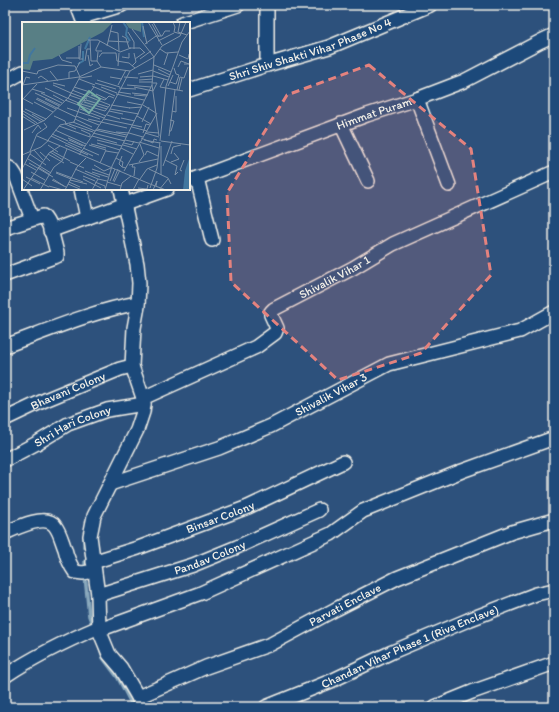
<svg xmlns="http://www.w3.org/2000/svg" width="559" height="712" font-family="Itim,sans-serif">
	<style>
		.lines { fill: none; stroke-linecap: round; stroke-linejoin: round }
		.stream { stroke: #89a8bc; stroke-width: 3.5 }
		.minor-casing { stroke: #f4f1e8; stroke-width: 16 }
		.minor { stroke: #1f4a7a; stroke-width: 13 }
		.marked { fill: #e4827e; fill-opacity: 0.2; stroke: #e4827e; stroke-width: 3; stroke-dasharray: 8 5; stroke-linejoin: round }
		.labels { text-anchor: middle; stroke-width: 4; stroke-linejoin: round; paint-order: stroke }
		.street-label { font-size: 12px; fill: #f4f1e8; stroke: #1f4a7a }
		.inset-river { fill: none; stroke: #42779f; stroke-width: 2 }
		.inset-road { fill: none; stroke: #7d91a7; stroke-width: 1 }
		.view { fill: #76ada5; fill-opacity: 0.15; stroke: #76ada5; stroke-width: 2 }
		.inset-edge { fill: none; stroke: #f4f1e8; stroke-width: 2 }
	</style>
	<rect width="100%" height="100%" fill="#2d517c"/>
	<filter id="ink" filterUnits="userSpaceOnUse"><feTurbulence type="fractalNoise" baseFrequency=".025" numOctaves="2"/><feDisplacementMap in="SourceGraphic" scale="8" xChannelSelector="R" yChannelSelector="G"/><feConvolveMatrix kernelMatrix="1 2 1 2 8 2 1 2 1" color-interpolation-filters="sRGB"/></filter>
	<g filter="url(#ink)">
		<g class="lines">
			<g class="stream">
				<polyline points="84,547 84,538"/>
				<polyline points="85,561 85,570"/>
				<polyline points="85,576 89,616 93,627"/>
				<polyline points="100,648 103,658 118,678 133,707"/>
			</g>
			<g class="minor-casing">
				<g id="minor">
					<polyline points="77,5 84,23"/>
					<polyline points="267,5 267,65"/>
					<polyline points="82,17 122,5"/>
					<polyline points="182,23 238,5"/>
					<polyline points="5,82 23,72"/>
					<path id="s1" d="M189,90L267,65L329,47L430,5"/>
					<polyline points="417,99 449,185"/>
					<polyline points="341,124 368,181"/>
					<path d="M5,167C11,167 13,171 16,176L32,219"/>
					<polyline points="197,178 212,240"/>
					<path id="s2" d="M189,181L367,115L417,99L464,81L541,41L554,35"/>
					<polyline points="81,189 87,218"/>
					<polyline points="121,189 137,264 139,283 138,306 134,328 132,366 143,398 144,404 143,412 137,430 94,516 90,536 98,595 99,630 109,654 121,668 138,697 142,707"/>
					<path d="M5,228L43,216C51,224 54,242 57,253V256L54,257L5,275"/>
					<polyline points="50,231 167,189"/>
					<path d="M5,346C49,330 93,311 138,303"/>
					<path id="s3" d="M143,398L256,347L275,333L277,328L271,315V312L274,309L353,268L393,244L554,172"/>
					<path id="s4" d="M5,419L45,400L120,369L132,366"/>
					<path id="s5" d="M5,460L37,443L68,424L107,410L144,404"/>
					<path id="s6" d="M110,484L219,448L271,426L389,364L520,331L554,312"/>
					<path d="M5,533C16,528 46,513 55,526C60,532 62,542 65,549C67,558 70,565 75,572L83,573L94,571"/>
					<path id="s7" d="M93,562L138,548L248,507L343,462"/>
					<path id="s8" d="M98,595L193,565L237,547L319,510"/>
					<polyline points="99,630 201,593 331,534 363,511 462,471 554,438"/>
					<path d="M5,676C35,656 66,641 99,627"/>
					<path id="s9" d="M138,697L206,667L271,644L336,609L397,578L512,532L554,520"/>
					<path id="s10" d="M266,707L331,681L392,652L468,620L536,594L554,590"/>
					<polyline points="435,707 472,692 554,663"/>
				</g>
			</g>
			<use href="#minor" class="minor"/>
		</g>
	</g>
	<path class="marked" d="M369,65L471,149L491,275L421,353L338,380L231,282L227,193L287,95Z"/>
	<g class="labels">
		<g class="street-label">
			<text dy="4" stroke="none"><textPath href="#s1" startOffset="128">Shri Shiv Shakti Vihar Phase No 4</textPath></text>
			<text dy="4" stroke="none"><textPath href="#s2" startOffset="197">Himmat Puram</textPath></text>
			<text dy="4" stroke="none"><textPath href="#s3" startOffset="243">Shivalik Vihar 1</textPath></text>
			<text dy="4" stroke="none"><textPath href="#s4" startOffset="69">Bhavani Colony</textPath></text>
			<text dy="4" stroke="none"><textPath href="#s6" startOffset="239">Shivalik Vihar 3</textPath></text>
			<text dy="4" stroke="none"><textPath href="#s5" startOffset="76">Shri Hari Colony</textPath></text>
			<text dy="4" stroke="none"><textPath href="#s7" startOffset="135">Binsar Colony</textPath></text>
			<text dy="4" stroke="none"><textPath href="#s8" startOffset="118">Pandav Colony</textPath></text>
			<text dy="4" stroke="none"><textPath href="#s9" startOffset="227">Parvati Enclave</textPath></text>
			<text dy="4" stroke="none"><textPath href="#s10" startOffset="156">Chandan Vihar Phase 1 (Riva Enclave)</textPath></text>
		</g>
	</g>
	<g transform="translate(22 22)">
		<rect width="168" height="168" fill="#2d517c"/>
		<path d="M0,0H91L81,10L30,37L11,39L8,48L0,47ZM103,0H119V10L107,6Z" fill="#587f85"/>
		<path d="M168,134V168H161L163,149Z" fill="#42779f"/>
		<path class="inset-river" d="M101,0L105,6L104,13L108,19M120,0L122,15M63,27L68,15M56,42L61,39V29M0,44L1,41H6L8,33L13,26"/>
		<path class="inset-road" d="M126,0L140,23M131,0L139,14M151,0L153,5L152,10L159,12M158,0L156,10L165,13M130,2L137,15M121,4L125,22M110,7L132,35M88,9L96,11L97,29M106,10L112,20V27M100,14L104,16L107,26H118L123,31M66,18H76L98,30L109,26M68,18L69,39H75M78,19L74,27V29H80M86,19L107,20M136,19L152,11M123,22L134,14H140L143,9H148M57,24V37H61M85,24L90,3M138,27L144,31L156,30M76,30L75,39L79,45M37,33L40,38L50,41M66,33L68,44L71,42M157,33L166,37L167,32M77,35L80,31H94L95,39L107,41L113,46M100,35L107,36V31M44,36H58L59,22M113,37L123,30M118,37L129,29M63,39L65,27H69M132,43L149,50M142,43L146,31M96,44L97,31M110,44L114,40L112,31M156,45L159,39L167,42H162M136,47L148,53M0,49L15,52L16,49L36,43L53,44L58,55L47,75L23,98L2,108M28,49L36,59M108,49L132,35L140,24L158,14L164,0M131,49L147,55M116,52L131,48M131,54L146,58M88,55L100,57M102,55L116,56M118,55L131,54M16,56L19,54L26,59M47,56V50L53,49L58,40M58,56L70,54M57,57L73,63M142,57L138,65L144,66M75,58L98,65M117,58L131,57M117,60H131M148,60L154,62L157,53L154,52L152,46M31,61L43,64M73,61L94,67M0,63L57,55L79,45L108,49L87,89L57,133M1,63L4,55L8,56M31,63L49,71M96,63L104,48M105,63L129,65M130,63L137,114M70,64L93,74M146,64L151,53M52,65L68,70M79,65L95,71M112,65L131,69L135,61H131M23,66L45,76M97,66L114,67M144,66L161,69M10,67L23,71M50,68L88,83M155,68L158,55L162,56L166,45M157,68L160,56M96,70L109,72M13,71L38,83M19,71L40,81M49,71L65,77M110,71L126,73M74,72L85,77M94,72L122,78M31,73L42,79M47,73L64,79M69,73L83,78L87,74L92,76M112,73L125,74M0,76L11,82M15,76L35,86M45,76L59,82M14,77L34,87M23,77L37,84M0,78L15,62M43,78L59,84M64,78L86,85M12,80L31,90M62,80L85,87M105,80L120,83M59,82L83,89L88,83M89,83L108,86M121,83L134,91M59,84L84,94M35,86L54,95M45,86L57,90M107,86L120,85M3,87L24,97M58,87L82,96M88,87L117,92M1,89L20,100M87,89L101,92M150,89L154,90V74M57,90L78,97M0,91L15,101M10,92L22,99M85,93L98,97M0,94L13,102M32,94L43,99L44,102M54,94L77,103M115,94L129,102M99,96L113,99M53,97L70,105M66,97L105,106M82,97L120,105M51,100L73,109M120,100L127,85M43,102L54,107M47,102L71,110M37,104L68,115M110,105L125,109M75,107L105,113M33,108L64,122M59,108L68,112V115M73,108L104,115M147,109H149L152,99L148,98M94,110L107,111M125,110L137,111M10,111L16,103L19,107M71,111L103,119M107,111L121,115M121,111L124,102L128,103M123,111L137,115M30,112L46,119M15,114L128,162M29,114L71,134M70,114L95,121M147,114L153,68M46,116L63,124M119,116L131,121L132,117L135,118M26,118L38,103L52,100L59,82L72,65M47,118L61,124M75,118L100,124M103,118L117,121M122,118L138,121M138,119L144,64L160,20L168,9M139,119L168,123M46,120L60,126M117,120L137,126M75,121L98,128M102,121L110,123L112,119M69,122L84,126M26,123L36,130M43,123L66,133M67,123L84,128M101,123L115,127M61,126L77,133M99,126L111,132M12,128L21,138M8,129L15,112L25,105L22,101M30,129L48,139M84,129L96,131M18,130L28,139M28,130L41,138M8,132L24,143M26,132L42,141M149,132L151,125L159,123M0,133L19,125L27,118M123,133L125,129L136,134M100,134L97,142L100,145M94,136L101,140L100,145L104,146M6,137L29,151M143,138L155,144L153,153L156,150M48,140L62,146M117,140L122,133L118,122M149,140L157,137L152,131M7,141L31,155M78,141L84,128M3,142L14,148M111,142L110,145H113L112,154M72,143L82,149L89,146M107,143L136,137M141,144L150,119M16,145L27,152M0,147L9,130M53,147L76,157M70,147L87,153M127,147L146,156L149,162M63,149L78,155M102,149L135,91M160,149L158,148L162,138M9,150L23,158M34,150L61,160M70,150L86,155M34,151L49,157M139,153V124M61,154L73,159M4,155L18,162M9,156L27,165M0,157L10,164M31,157L42,164M61,157L79,166M118,157L125,147L135,143M30,158L44,165M48,158L65,162M88,159L93,147M91,159L96,147M47,160L58,165M73,160L83,164V166M85,160L99,164M92,160L98,148M46,162L60,168M128,162L144,168M27,164L41,168M116,166L125,167L126,163M128,166L135,146L138,120M1,168L27,131L38,124M18,168L32,145L40,139L45,127M43,168L55,145L64,136M70,168L76,157L85,159M83,168L90,144L130,63L132,35M98,168L100,161L109,154M111,168L117,157M131,168L135,159L134,164M137,168L146,157"/>
		<path class="view" d="M67,69L78,77L67,91L56,82Z"/>
		<rect width="168" height="168" class="inset-edge"/>
	</g>
	<rect width="559" height="712" fill="none" stroke="#1f4a7a" stroke-width="20"/>
	<rect x="10" y="10" width="539" height="692" fill="none" stroke="#f4f1e8" stroke-width="1.5" filter="url(#ink)"/>
</svg>
